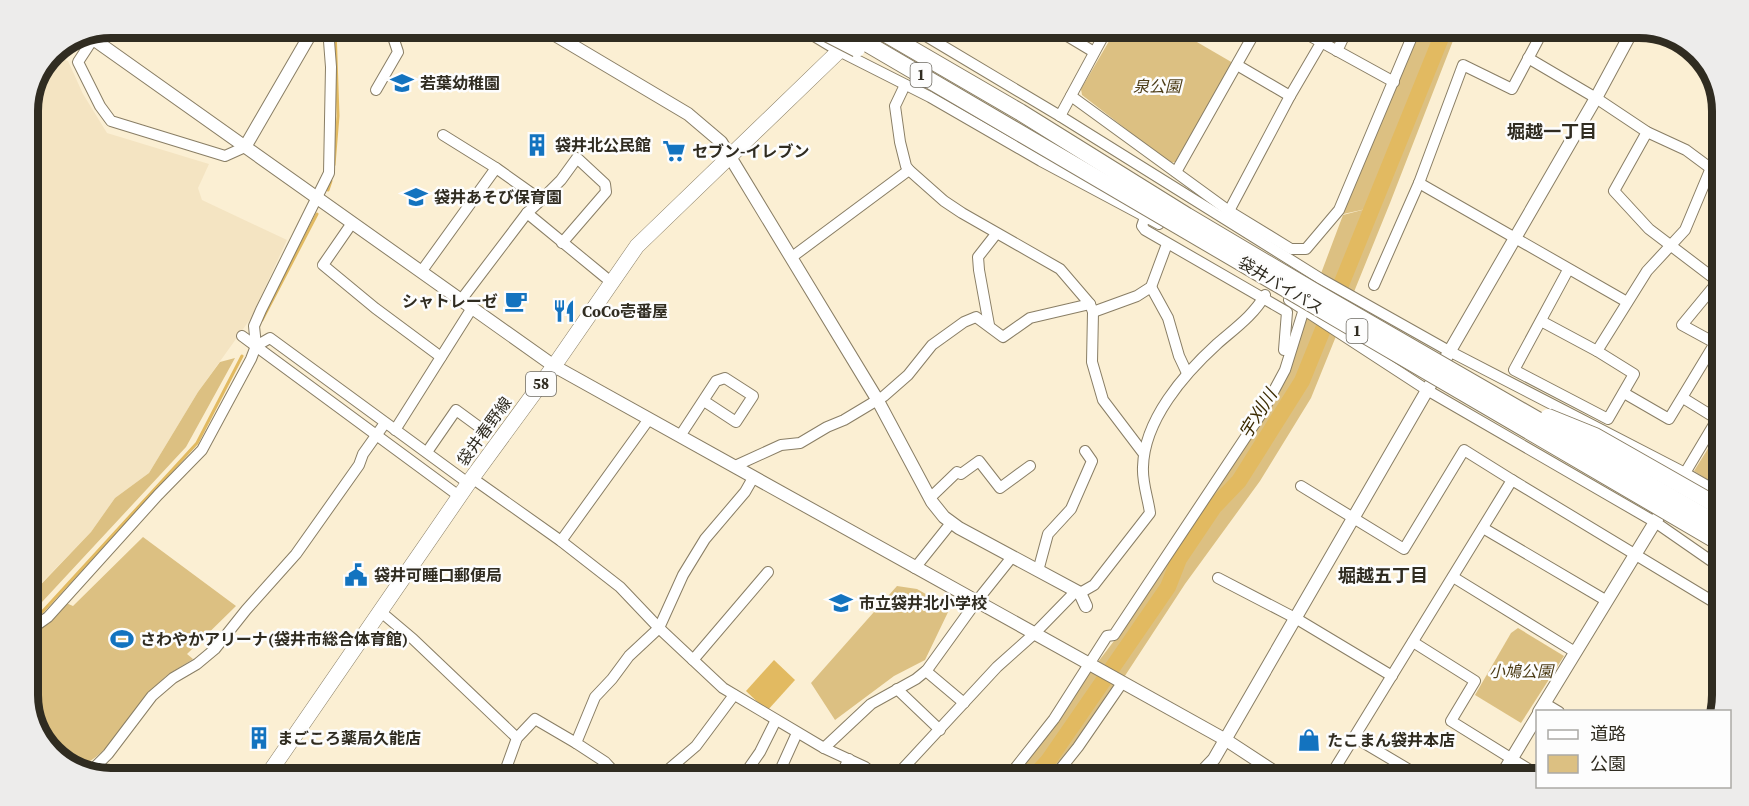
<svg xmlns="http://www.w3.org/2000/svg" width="1749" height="806" font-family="'Source Serif 4','Noto Sans JP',serif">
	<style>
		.built { fill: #f4e4c2 }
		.green { fill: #dcc082 }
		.water { fill: #e2ba61 }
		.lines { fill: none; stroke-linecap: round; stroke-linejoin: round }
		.stream { stroke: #e2ba61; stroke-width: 3 }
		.river { stroke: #e2ba61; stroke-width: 16 }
		.minor-casing { stroke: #897e65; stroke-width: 12 }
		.tertiary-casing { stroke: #897e65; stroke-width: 14 }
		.primary-casing { stroke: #897e65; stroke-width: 16 }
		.minor { stroke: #fff; stroke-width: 10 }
		.tertiary { stroke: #fff; stroke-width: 12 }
		.primary { stroke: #fff; stroke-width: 15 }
		.trunk-bridge-casing { stroke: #897e65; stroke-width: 18; stroke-linecap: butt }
		.trunk-bridge { stroke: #fff; stroke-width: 16 }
		.labels { text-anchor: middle; stroke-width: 5; stroke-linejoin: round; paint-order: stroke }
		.shield { fill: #fdfdfd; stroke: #6e6b63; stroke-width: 1.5 }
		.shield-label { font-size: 15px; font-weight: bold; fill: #302c21 }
		.poi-label { font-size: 16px; font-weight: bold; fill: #302c21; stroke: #fdfdfd; text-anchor: start }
		.park-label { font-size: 16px; font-style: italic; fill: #4d3d17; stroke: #fdfdfd }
		.street-label { font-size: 16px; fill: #302c21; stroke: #fdfdfd }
		.neighbourhood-label { font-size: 18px; font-weight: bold; fill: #302c21; stroke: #fdfdfd }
		.water-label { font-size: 18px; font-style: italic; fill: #3c2c03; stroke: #fdfdfd }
		.rim { fill: none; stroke: #302c21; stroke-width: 8 }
	</style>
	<rect width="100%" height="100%" fill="#fbefd3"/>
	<polygon class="built" points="50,55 68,61 83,94 107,133 209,164 198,188 202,200 287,240 251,318 198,392 149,473 115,498 91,532 27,598 27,105"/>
	<g class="green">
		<polygon points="1115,31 1178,31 1233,63 1175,162 1170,163 1082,95 1081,89"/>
		<polygon points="1414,32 1456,33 1390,203 1311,398 1260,481 1185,584 1083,740 1053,777 1011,776 1117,637 1291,365 1305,316 1343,215 1366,209 1334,216"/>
		<polygon points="235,358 186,447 42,602 29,597 91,532 115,498 149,473 198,392 220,362"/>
		<polygon points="1719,431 1718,486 1694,471"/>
		<path d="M143,537L236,606L187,654L193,659C183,666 170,672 162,680C138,703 106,764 73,768L41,742L27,701V638L48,623L66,603L73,606Z"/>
		<polygon points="897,586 917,589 950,608 925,660 894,676 835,720 811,683"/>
		<polygon points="1518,628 1564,656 1521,723 1475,695 1511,633"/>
	</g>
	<polygon class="water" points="774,660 795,680 767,711 746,691"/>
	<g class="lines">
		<g class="stream">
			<polyline points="334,165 338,116 335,28"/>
			<polyline points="328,190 331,181"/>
			<polyline points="262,320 317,214"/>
			<polyline points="27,623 43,611 197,443 242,356"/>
		</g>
		<polyline class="river" points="1034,776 1048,761 1168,587 1179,559 1214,507 1239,481 1302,381 1443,33"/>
		<g class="minor-casing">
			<g id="minor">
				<polyline points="804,30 839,51 930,97 1041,161 1159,224"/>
				<polyline points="916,30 1060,116 1321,279 1449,351 1685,473 1718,492"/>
				<polyline points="1059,31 1094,52"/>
				<polyline points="1303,32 1394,82"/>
				<polyline points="93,39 78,62 100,106 111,121 225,156 245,147"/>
				<polyline points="1337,51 1346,32"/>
				<polyline points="1528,58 1596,98 1647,132 1686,150 1721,176"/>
				<polyline points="1237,65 1290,96"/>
				<polyline points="905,85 895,106 900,142 906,166 909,170 944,201 962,213 1060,269 1090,304 1093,312 1092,362 1103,400 1144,454"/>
				<polyline points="376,90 398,52 390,28"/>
				<polyline points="1071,96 1229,211 1291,249 1306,249 1339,210 1414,32"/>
				<polyline points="1060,116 1106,31"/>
				<polyline points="1647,132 1614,191 1649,229 1720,283"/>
				<polyline points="443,135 496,168 541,200 561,180 577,158 605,184 606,192 562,243"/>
				<polyline points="1176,172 1255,32"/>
				<polyline points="1419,183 1627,302"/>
				<polyline points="1229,211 1290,96 1321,43"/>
				<polyline points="527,213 611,282"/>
				<polyline points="1145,217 1142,226 1145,230 1287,312 1284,350"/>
				<polyline points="352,223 323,265 375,308 441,357"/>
				<polyline points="792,257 909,170"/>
				<polyline points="421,272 496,168"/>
				<polyline points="1374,285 1419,183 1463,65 1512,89 1538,40 1528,33"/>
				<polyline points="1151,287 1168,318 1179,356 1187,373"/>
				<polyline points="461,300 527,213 541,200"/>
				<polyline points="1289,300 1427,390 1655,522 1717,565"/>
				<polyline points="1093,312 1137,296 1151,287 1167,244"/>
				<polyline points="1541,321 1597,351 1634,374 1608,419 1514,370 1568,270"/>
				<polyline points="989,325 979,270 978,257 996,234"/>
				<polyline points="242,336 459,496"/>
				<polyline points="256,346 270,338 468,483"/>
				<polyline points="1597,351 1647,271 1685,230 1721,144"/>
				<polyline points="1624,393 1669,419 1715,343 1682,325 1720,279"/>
				<polyline points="1683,398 1717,419"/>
				<polyline points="395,430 472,308"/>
				<polyline points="680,436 716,381 725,378 753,396 736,422 704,401"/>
				<polyline points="427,452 456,410 486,432"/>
				<polyline points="735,466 781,445 800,443 827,427 844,420 884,396 908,375 932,345 964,322 976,317 1003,337 1030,318 1090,304"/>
				<polyline points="1685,473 1719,416"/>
				<polyline points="472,478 561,541 620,587 659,628 723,688 824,748 865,767 877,776"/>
				<polyline points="1301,486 1404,549 1464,450 1512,480"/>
				<polyline points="930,498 957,472 961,474 979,461 1000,488 1030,466"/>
				<polyline points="1483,528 1607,601"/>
				<polyline points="561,541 649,419"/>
				<polyline points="915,568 951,523"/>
				<polyline points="1038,571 1048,534 1071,509 1092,461 1085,451"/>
				<polyline points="1453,577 1575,652"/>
				<polyline points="1218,578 1297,619 1392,676"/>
				<path d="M1080,593L1094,585L1150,513C1148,498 1142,482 1143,467C1144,420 1184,374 1217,344C1234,329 1254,315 1265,295"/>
				<polyline points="381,612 413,639 517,738"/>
				<polyline points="27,632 48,617 158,495 202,450 251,359 256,346 254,326 261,310 329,173 331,67 328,28"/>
				<polyline points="1413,642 1475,681 1451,721 1538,775"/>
				<polyline points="693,660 768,572"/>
				<polyline points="926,671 964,703"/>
				<polyline points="897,689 940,730"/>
				<polyline points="1544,703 1559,712"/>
				<polyline points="1354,737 1423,778"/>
				<polyline points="824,748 871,704 916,679 927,670 976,602 1012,557"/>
				<polyline points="791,772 801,776"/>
				<polyline points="89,773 108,754 152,696 173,678 197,664 215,649 246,610 296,554 359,465 363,454 385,423"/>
				<polyline points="504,774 517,738 535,719 576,743"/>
				<polyline points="617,775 605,762 576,743 595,697 612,679 629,656 659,628 683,575 705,539 745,492 753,478"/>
				<polyline points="662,775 696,746 734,695"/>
				<polyline points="744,775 760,752 776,720"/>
				<polyline points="778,775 797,733"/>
				<polyline points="840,776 849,759"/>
				<polyline points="896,776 997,667 1034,634 1076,591"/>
				<polyline points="1009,776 1054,719 1107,636 1114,635 1263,411 1285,370 1304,309"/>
				<polyline points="1054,777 1078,747 1122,683"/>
				<polyline points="1329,778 1512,480 1717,604"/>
			</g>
		</g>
		<g class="tertiary-casing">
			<g id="tertiary">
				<polyline points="545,29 688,114 721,142 877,399 932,502 944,517 959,528 1080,593 1086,606"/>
				<polyline points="89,36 554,366 1226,740 1284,778"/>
				<polyline points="90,37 100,31 125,27"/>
				<polyline points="245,147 314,28"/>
				<polyline points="1539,712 1685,473"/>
				<polyline points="1197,777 1214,759 1596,98 1631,33"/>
				<polyline points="1500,778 1538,715"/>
			</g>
		</g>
		<g class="primary-casing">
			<polyline id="primary" points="269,773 472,478 554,366 637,246 839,51 852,33"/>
		</g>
		<use href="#minor" class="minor"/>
		<use href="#tertiary" class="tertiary"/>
		<use href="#primary" class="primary"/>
		<g class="trunk-bridge-casing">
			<g id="trunk-bridge">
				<polyline points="820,30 857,49"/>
				<path d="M844,30C1135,202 1426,370 1717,541"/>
				<polyline points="879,30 1020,112 1187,216 1317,293 1718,524"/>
				<polyline points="1548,417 1595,436 1718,506"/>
			</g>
		</g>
		<use href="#trunk-bridge" class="trunk-bridge"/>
	</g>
	<defs>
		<g id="school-bare" transform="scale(1.8)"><path d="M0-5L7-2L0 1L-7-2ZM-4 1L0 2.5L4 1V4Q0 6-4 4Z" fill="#1373bf" stroke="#fdfdfd" stroke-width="2.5" paint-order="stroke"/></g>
		<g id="building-bare" transform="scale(1.8)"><path d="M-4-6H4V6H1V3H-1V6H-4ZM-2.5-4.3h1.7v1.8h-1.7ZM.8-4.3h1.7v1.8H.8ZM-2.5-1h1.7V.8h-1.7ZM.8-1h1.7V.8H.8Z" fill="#1373bf" stroke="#fdfdfd" stroke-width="2.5" paint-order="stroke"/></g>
		<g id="supermarket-bare" transform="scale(1.8)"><path d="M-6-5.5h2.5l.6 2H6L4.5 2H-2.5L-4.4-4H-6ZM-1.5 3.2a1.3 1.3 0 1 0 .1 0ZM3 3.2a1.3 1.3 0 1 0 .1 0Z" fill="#1373bf" stroke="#fdfdfd" stroke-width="2.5" paint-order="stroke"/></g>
		<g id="cafe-bare" transform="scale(1.8)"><path d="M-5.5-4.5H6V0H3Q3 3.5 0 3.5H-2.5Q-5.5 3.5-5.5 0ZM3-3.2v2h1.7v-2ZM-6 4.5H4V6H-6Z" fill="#1373bf" stroke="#fdfdfd" stroke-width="2.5" paint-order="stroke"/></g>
		<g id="restaurant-bare" transform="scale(1.8)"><path d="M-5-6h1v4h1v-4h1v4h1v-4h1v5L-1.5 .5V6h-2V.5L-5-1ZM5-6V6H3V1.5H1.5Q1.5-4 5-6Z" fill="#1373bf" stroke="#fdfdfd" stroke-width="2.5" paint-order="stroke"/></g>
		<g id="civic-bare" transform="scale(1.8)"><path d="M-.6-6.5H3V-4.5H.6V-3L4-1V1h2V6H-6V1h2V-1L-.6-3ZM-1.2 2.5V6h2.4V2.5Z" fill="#1373bf" stroke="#fdfdfd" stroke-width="2.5" paint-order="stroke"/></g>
		<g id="stadium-bare" transform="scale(1.8)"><path d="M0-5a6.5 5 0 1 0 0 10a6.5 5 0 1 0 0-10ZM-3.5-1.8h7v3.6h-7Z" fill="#1373bf" stroke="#fdfdfd" stroke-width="2.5" paint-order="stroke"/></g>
		<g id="shop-bare" transform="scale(1.8)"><path d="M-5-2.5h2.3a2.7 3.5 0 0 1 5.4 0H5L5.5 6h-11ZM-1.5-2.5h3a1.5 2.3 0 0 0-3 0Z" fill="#1373bf" stroke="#fdfdfd" stroke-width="2.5" paint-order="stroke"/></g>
	</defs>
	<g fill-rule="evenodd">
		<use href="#school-bare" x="402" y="83"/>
		<use href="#building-bare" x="537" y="145"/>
		<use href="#supermarket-bare" x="674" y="151"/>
		<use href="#school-bare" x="416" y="197"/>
		<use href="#cafe-bare" x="516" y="301"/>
		<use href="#restaurant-bare" x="564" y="311"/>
		<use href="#civic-bare" x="356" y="575"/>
		<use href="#school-bare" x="841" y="603"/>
		<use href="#stadium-bare" x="122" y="639"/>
		<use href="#building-bare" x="259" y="738"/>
		<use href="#shop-bare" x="1309" y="740"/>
	</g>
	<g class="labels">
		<g class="shield">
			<rect x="910.5" y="63" width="21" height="24" rx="4.5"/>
			<rect x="1346.5" y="319" width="21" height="24" rx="4.5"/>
			<rect x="526" y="372" width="30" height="24" rx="4.5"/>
		</g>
		<g class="shield-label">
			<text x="921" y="80">1</text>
			<text x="1357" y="336">1</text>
			<text x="541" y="389">58</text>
		</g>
		<g class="poi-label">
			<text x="420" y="89">若葉幼稚園</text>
			<text x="555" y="151">袋井北公民館</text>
			<text x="692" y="157">セブン-イレブン</text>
			<text x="434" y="203">袋井あそび保育園</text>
			<text x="498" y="307" text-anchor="end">シャトレーゼ</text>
			<text x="582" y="317">CoCo壱番屋</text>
			<text x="374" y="581">袋井可睡口郵便局</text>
			<text x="859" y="609">市立袋井北小学校</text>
			<text x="140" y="645">さわやかアリーナ(袋井市総合体育館)</text>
			<text x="277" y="744">まごころ薬局久能店</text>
			<text x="1327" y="746">たこまん袋井本店</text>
		</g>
		<g class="park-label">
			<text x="1157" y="92">泉公園</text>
			<text x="1521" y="677">小鳩公園</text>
		</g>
		<g class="street-label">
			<text transform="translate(1281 285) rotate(31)" y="6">袋井バイパス</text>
			<text transform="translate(484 431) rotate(-54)" y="6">袋井春野線</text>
		</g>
		<g class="neighbourhood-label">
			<text x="1552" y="138">堀越一丁目</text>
			<text x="1383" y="582">堀越五丁目</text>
		</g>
		<g class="water-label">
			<text transform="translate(1258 414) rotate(-58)" y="6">宇刈川</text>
		</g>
	</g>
	<path d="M0 0H1749V806H0ZM111 38H1639A73 73 0 0 1 1712 111V695A73 73 0 0 1 1639 768H111A73 73 0 0 1 38 695V111A73 73 0 0 1 111 38Z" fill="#edeceb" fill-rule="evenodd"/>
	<path class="rim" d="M111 38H1639A73 73 0 0 1 1712 111V695A73 73 0 0 1 1639 768H111A73 73 0 0 1 38 695V111A73 73 0 0 1 111 38Z"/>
	<rect x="1536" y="710" width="195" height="78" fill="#fdfdfd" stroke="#aba9a5" stroke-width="1.5"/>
	<rect x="1548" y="730" width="30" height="9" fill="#ffffff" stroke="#aba9a5" stroke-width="1.5"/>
	<text x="1590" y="740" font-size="18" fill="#302c21">道路</text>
	<rect x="1548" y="755" width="30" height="18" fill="#dcc082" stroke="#aba9a5" stroke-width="1.5"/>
	<text x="1590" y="770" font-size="18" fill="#302c21">公園</text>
</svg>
